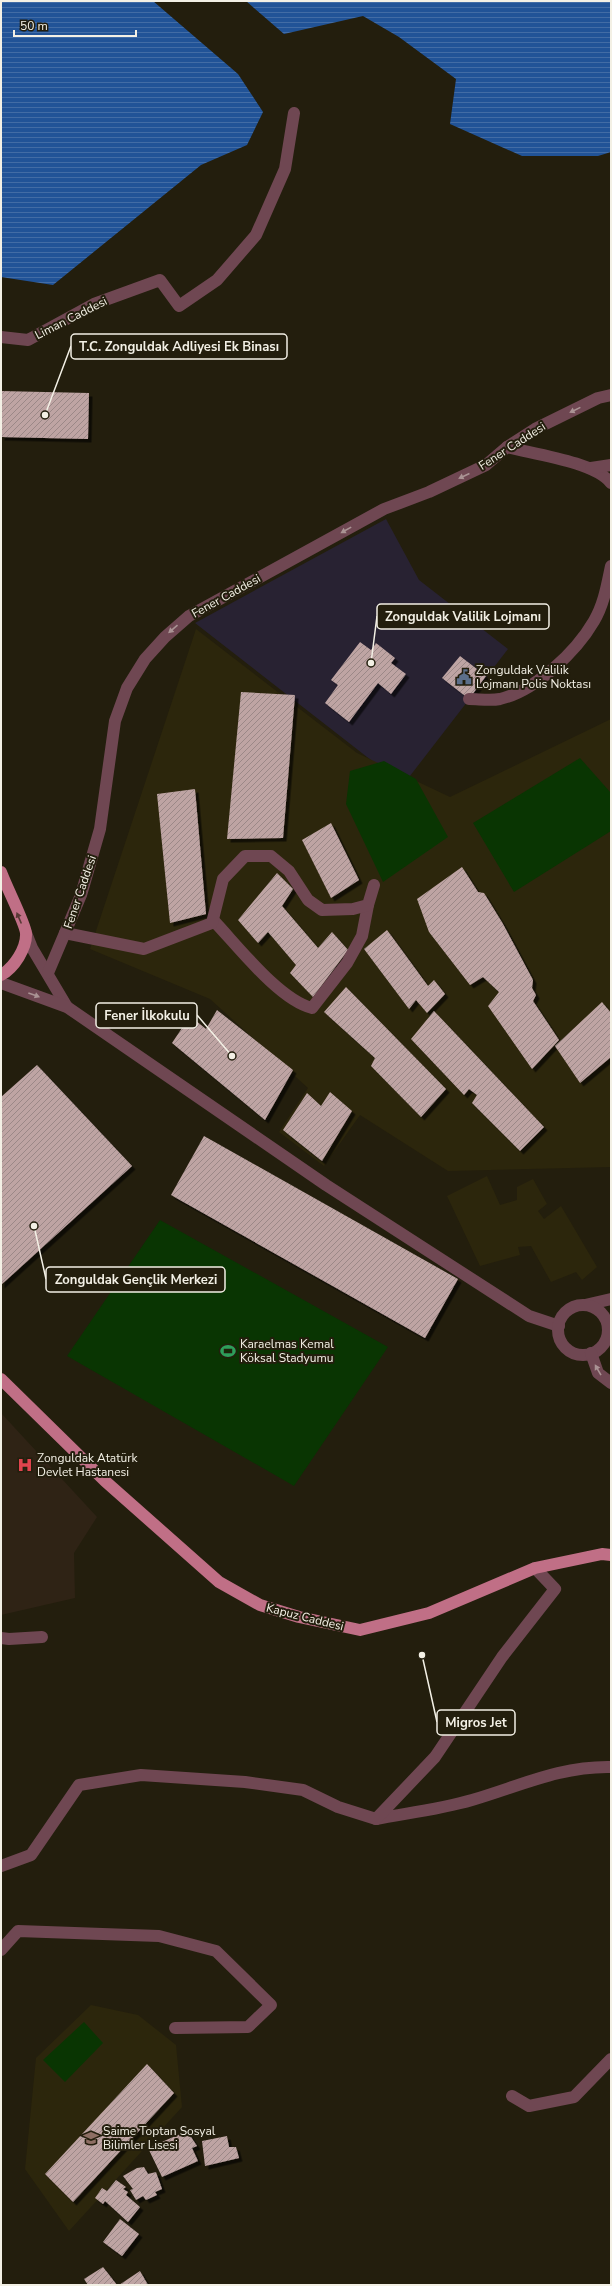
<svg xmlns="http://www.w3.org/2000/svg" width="612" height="2286" font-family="'Nunito Sans',sans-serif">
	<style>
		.commercial { fill: #282232 }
		.built { fill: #2c260c }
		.medical { fill: #2f2315 }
		.pitch { fill: #093502 }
		.water { fill: url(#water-rules) }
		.building { fill: url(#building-hatch); filter: url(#shadow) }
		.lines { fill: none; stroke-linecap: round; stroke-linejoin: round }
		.minor { stroke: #6f4752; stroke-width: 12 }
		.major { stroke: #c06f86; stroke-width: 12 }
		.oneway { fill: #aa9394 }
		.oneway2 { fill: #5a3a37 }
		.labels { text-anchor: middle; stroke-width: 4; stroke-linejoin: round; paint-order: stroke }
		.street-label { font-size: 12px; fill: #f3f0e5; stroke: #231e0d }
		.poi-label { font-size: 12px; fill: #f3f0e5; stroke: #231e0d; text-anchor: start }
		.leader { fill: none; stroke: #f3f0e5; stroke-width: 1.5 }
		.callout-dot { fill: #f3f0e5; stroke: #231e0d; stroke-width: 1.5 }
		.callout { fill: #231e0d; stroke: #f3f0e5; stroke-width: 1.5 }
		.callout-label { font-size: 13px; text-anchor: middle; font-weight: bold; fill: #f3f0e5 }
	</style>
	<defs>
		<pattern id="water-rules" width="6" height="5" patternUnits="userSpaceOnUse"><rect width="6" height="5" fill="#215397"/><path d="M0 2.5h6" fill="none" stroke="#426ca5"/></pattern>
		<pattern id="building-hatch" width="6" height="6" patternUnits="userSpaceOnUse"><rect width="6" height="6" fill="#bea4a3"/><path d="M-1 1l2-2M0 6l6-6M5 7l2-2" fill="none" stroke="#9b8887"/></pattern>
		<filter id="shadow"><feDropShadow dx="3.5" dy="3.5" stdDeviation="0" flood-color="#0009"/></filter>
	</defs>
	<rect width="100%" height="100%" fill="#231e0d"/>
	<polygon class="commercial" points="386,519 419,580 508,649 403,785 195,623"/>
	<g class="built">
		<polygon points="196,629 357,753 450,797 611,719 611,1167 448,1171 360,1115 324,1166 279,1132 308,1088 210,999 90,949"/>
		<polygon points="487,1176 500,1205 517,1200 517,1187 533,1179 547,1204 538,1211 544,1219 561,1206 597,1267 582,1280 576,1272 551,1282 531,1246 518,1247 520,1255 480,1266 447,1196"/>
		<polygon points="91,2005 138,2015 176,2045 182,2107 69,2231 25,2169 36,2058"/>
	</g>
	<polygon class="medical" points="1,1413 97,1517 74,1553 75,1598 1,1615"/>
	<g class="pitch">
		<polygon points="580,758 611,793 611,831 514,892 473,823"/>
		<polygon points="384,761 416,779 448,837 383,882 346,804 350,771"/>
		<polygon points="160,1220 388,1347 294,1486 67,1356"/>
		<polygon points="84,2022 103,2043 65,2082 43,2060"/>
	</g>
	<g class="water">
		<polygon points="1,1 153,1 238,74 263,112 247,145 201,165 53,285 1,277"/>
		<polygon points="246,1 611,1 611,152 598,156 522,156 450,124 456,79 399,37 363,16 284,34"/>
	</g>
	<g class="building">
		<polygon points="1,391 89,393 88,439 1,437"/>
		<polygon points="360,642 371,650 376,643 395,658 391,663 406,674 391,694 378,683 349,722 325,703 338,685 331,680"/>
		<polygon points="460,656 486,676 469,699 442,678"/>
		<polygon points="241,692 295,695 283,838 227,839"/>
		<polygon points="195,789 206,914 170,923 157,794"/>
		<polygon points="331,823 359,880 331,898 302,840"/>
		<polygon points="462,867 478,892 484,893 503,924 533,980 532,988 536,995 533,1001 559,1040 532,1069 488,1006 499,992 483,977 470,985 429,932 417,899"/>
		<polygon points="277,873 293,889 282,906 318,948 332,932 348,950 313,997 290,973 296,965 268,932 258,943 238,920"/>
		<polygon points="387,930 428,986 434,980 445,994 427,1013 416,1000 409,1009 364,949"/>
		<polygon points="346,987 446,1089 421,1117 371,1066 375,1058 324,1012"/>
		<polygon points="602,1002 611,1013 611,1057 580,1083 555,1046"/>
		<polygon points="217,1010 293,1070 265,1120 172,1043 190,1016 206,1029"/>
		<polygon points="434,1011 544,1127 520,1151 472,1103 477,1095 469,1089 464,1095 411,1039"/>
		<polygon points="37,1065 132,1166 1,1285 1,1097"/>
		<polygon points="330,1092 352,1111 322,1161 283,1130 307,1093 321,1106"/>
		<polygon points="204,1136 458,1279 425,1338 171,1195"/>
		<polygon points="147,2064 174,2093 73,2202 45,2174"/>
		<polygon points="187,2131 197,2146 192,2148 198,2161 162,2177 148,2148"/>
		<polygon points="227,2136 229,2147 236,2147 239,2158 205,2166 202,2141"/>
		<polygon points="144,2167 148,2174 156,2172 162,2189 155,2192 157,2195 146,2200 143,2196 136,2200 130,2190 133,2189 123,2176 137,2168"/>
		<polygon points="116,2180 126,2187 123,2189 128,2192 126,2195 140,2207 128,2222 105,2201 103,2204 95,2198 102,2188 107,2191"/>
		<polygon points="120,2219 139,2234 122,2256 103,2242"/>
		<polygon points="103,2267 117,2285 88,2285 84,2279"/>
		<polygon points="140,2271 148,2285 119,2285"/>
	</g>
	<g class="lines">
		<g class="minor">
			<polyline points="1,337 28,340 94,304 160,280 179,306 217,280 256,235 285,169 294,113"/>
			<path d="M507,447C534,454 595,462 611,483"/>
			<polyline points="591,468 611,465"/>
			<path d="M469,699C479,699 490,701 500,699C535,691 576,652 594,621C604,604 607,585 611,566"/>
			<path d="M213,920C237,945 279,1000 312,1008L347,963L362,936L368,905"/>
			<polyline points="26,933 32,948 67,1007"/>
			<polyline points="65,933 144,949 212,923 223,879 245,856 271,856 289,871 308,900 322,910 353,909 368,905 374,885"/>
			<polyline points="48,973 81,895 100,829 115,721 127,688 145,659 165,637 189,616 384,509 429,492 486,465 507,447 535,429 598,398 611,395"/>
			<polyline points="1,983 67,1007 326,1185 529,1316 559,1326"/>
			<polyline points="585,1305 611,1299"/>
			<circle cx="583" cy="1330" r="25"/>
			<polyline points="591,1353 598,1373 611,1383"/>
			<polyline points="1,1638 9,1639 42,1637"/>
			<path d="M376,1819C408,1813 441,1809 472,1800C520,1786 560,1766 611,1767"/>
			<polyline points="1,1866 31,1855 79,1785 141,1775 245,1782 303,1790 338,1807 376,1819 435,1757 502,1657 555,1589 535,1568"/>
			<polyline points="1,1950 18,1931 159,1936 216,1951 271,2005 248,2027 175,2028"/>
			<polyline points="512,2096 529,2106 574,2097 611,2059"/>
		</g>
		<g class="major">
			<path d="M1,872C6,886 25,923 26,933C27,948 14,968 1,975"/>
			<polyline points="1,1379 105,1481 219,1582 260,1605 299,1617 360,1630 429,1613 535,1568 602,1554 611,1555"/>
		</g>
	</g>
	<defs><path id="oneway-solid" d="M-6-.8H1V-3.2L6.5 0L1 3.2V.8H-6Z"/></defs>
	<g class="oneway">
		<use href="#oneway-solid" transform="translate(575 410) rotate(154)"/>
		<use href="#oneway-solid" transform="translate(464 476) rotate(155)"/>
		<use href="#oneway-solid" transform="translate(346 530) rotate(151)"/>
		<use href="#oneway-solid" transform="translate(173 629) rotate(139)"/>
		<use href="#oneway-solid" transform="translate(34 995) rotate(20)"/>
		<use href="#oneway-solid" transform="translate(598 1370) rotate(-120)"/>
	</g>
	<use class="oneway2" href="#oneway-solid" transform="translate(19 918) rotate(-113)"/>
	<defs>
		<g id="civic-bare" transform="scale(1.2)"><path d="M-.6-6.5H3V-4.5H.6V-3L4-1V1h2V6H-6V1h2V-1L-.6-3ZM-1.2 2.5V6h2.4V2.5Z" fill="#5c6f8a" stroke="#231e0d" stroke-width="2.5" paint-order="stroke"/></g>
		<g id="stadium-bare" transform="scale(1.2)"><path d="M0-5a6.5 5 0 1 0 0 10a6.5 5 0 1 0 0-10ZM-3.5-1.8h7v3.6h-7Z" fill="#2e9e5b" stroke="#231e0d" stroke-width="2.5" paint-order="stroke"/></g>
		<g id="hospital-bare" transform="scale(1.2)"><path d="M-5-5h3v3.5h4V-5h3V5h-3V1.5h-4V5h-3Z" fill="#e0444e" stroke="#231e0d" stroke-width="2.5" paint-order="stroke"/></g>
		<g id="school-bare" transform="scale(1.2)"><path d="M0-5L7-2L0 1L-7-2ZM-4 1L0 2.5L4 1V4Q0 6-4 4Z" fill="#8d6e63" stroke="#231e0d" stroke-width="2.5" paint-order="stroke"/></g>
	</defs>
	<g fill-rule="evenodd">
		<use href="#civic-bare" x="464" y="677"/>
		<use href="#stadium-bare" x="228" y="1351"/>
		<use href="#hospital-bare" x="25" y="1465"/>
		<use href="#school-bare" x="91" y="2138"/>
	</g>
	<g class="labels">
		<g class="street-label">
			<text transform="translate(71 318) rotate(-27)" y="4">Liman Caddesi</text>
			<text transform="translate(512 446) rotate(-33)" y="4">Fener Caddesi</text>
			<text transform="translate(226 596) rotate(-29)" y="4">Fener Caddesi</text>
			<text transform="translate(80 892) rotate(-71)" y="4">Fener Caddesi</text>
			<text transform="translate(305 1617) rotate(14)" y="4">Kapuz Caddesi</text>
		</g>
		<g class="poi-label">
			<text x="476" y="674">Zonguldak Valilik<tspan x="476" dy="14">Lojmanı Polis Noktası</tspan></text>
			<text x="240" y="1348">Karaelmas Kemal<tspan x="240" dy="14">Köksal Stadyumu</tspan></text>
			<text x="37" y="1462">Zonguldak Atatürk<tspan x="37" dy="14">Devlet Hastanesi</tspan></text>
			<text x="103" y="2135">Saime Toptan Sosyal<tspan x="103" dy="14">Bilimler Lisesi</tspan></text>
		</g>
	</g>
	<path class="leader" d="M45 415L71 346M371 663L377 616M232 1056L197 1015M34 1226L46 1279M422 1655L437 1722"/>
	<g class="callout-dot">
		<circle cx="45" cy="415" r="4"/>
		<circle cx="371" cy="663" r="4"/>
		<circle cx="232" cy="1056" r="4"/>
		<circle cx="34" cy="1226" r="4"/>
		<circle cx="422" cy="1655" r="4"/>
	</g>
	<g class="callout">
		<rect x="71" y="334" width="216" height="25" rx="4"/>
		<rect x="377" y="604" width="172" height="25" rx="4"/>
		<rect x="96" y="1003" width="101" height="25" rx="4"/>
		<rect x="46" y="1267" width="179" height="25" rx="4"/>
		<rect x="437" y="1710" width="78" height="25" rx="4"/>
	</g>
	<g class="callout-label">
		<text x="179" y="351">T.C. Zonguldak Adliyesi Ek Binası</text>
		<text x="463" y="621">Zonguldak Valilik Lojmanı</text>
		<text x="147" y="1020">Fener İlkokulu</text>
		<text x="136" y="1284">Zonguldak Gençlik Merkezi</text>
		<text x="476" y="1727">Migros Jet</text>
	</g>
	<rect width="612" height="2286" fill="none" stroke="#f3f0e5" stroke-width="4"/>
	<path d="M14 30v6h122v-6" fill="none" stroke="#f3f0e5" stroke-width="2"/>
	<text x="20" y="30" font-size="12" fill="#f3f0e5" stroke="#231e0d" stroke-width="3" paint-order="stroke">50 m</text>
</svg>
